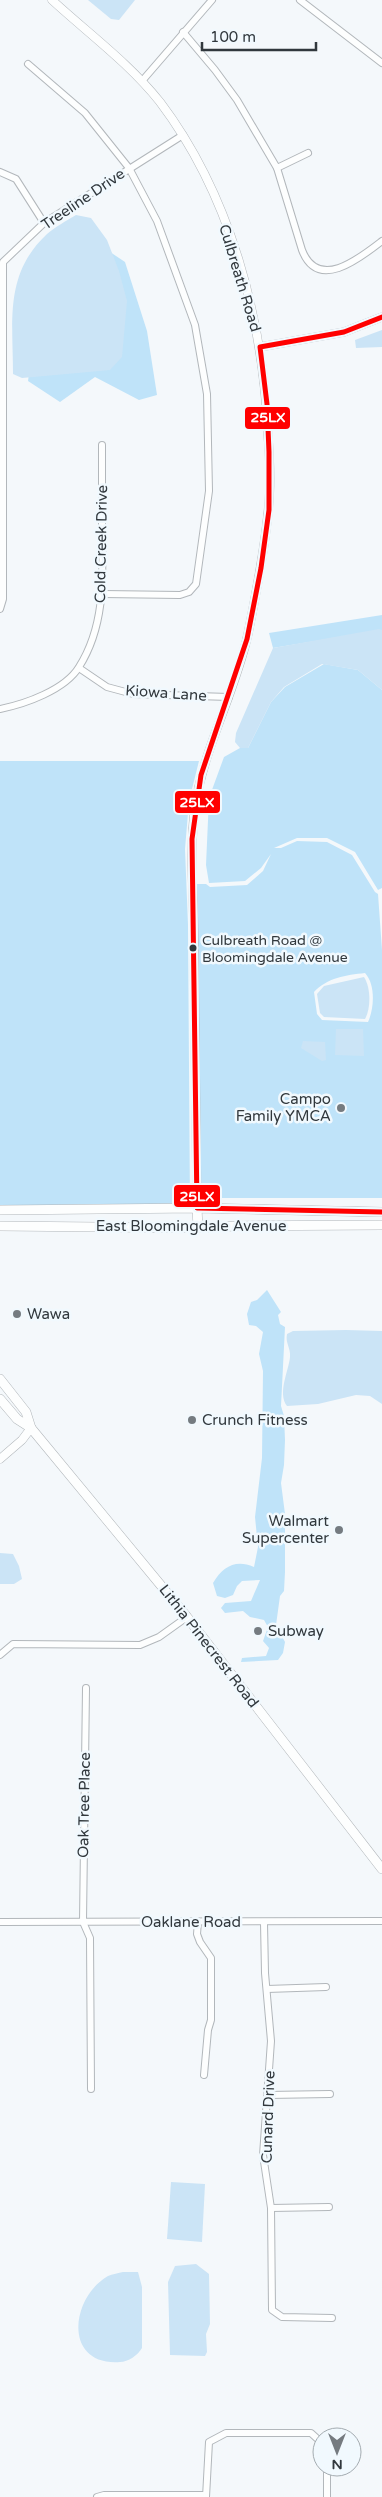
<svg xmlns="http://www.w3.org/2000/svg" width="382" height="2497" font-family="'Varela Round',sans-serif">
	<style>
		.green { fill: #bfe3f9; fill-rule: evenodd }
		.water { fill: #cbe4f6 }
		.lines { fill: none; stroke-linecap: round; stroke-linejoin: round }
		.minor-casing { stroke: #b2b7bb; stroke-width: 8 }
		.tertiary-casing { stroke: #b2b7bb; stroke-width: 9 }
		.secondary-casing { stroke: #b2b7bb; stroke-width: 10 }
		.minor { stroke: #fdfefe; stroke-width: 6 }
		.tertiary { stroke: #fdfefe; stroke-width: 8 }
		.secondary { stroke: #fdfefe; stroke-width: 9 }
		.bus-1-casing { stroke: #f1f9fe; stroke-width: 9 }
		.bus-1 { stroke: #f00; stroke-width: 5 }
		.bus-dot { fill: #31383d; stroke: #f1f9fe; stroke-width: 2 }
		.poi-dot { fill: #757b80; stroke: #f1f9fe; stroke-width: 2 }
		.labels { text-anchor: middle; stroke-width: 5; stroke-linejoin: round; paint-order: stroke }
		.bus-label { font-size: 14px; fill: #31383d; stroke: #f1f9fe; text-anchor: start }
		.street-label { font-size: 15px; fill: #31383d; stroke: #f1f9fe }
		.poi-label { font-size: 15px; fill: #31383d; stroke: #f1f9fe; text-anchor: start }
		.line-badge { stroke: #f1f9fe; stroke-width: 2 }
		.badge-label { font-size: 14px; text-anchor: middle; font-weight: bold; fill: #fff }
	</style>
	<rect width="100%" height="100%" fill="#f4f8fb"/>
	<g class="green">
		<polygon points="83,234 125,262 147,331 157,395 139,400 95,377 60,402 28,381 41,290"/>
		<polygon points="382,615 382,630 273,648 269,633"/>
		<path d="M324,664L358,670L382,690V888L378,890L355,852L327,838H297L274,848H281L297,841L327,842L352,855L375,892L378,894L382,950V1198H201L197,884H206L210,887L247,885L263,871L271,854L261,868L245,881L209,883L206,865L209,798L224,757L240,748H248L271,702L285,687ZM365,973C376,985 374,1009 368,1022L322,1020L317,1014L314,992C327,978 346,975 365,973Z"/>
		<polygon points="0,761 199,761 189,801 185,849 188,925 190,1208 0,1207"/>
		<path d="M267,1290L281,1312L278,1315L280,1324L285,1327L281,1406L284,1416L285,1440L284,1465L281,1483L285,1514V1572L284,1591L280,1596L276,1625L285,1642L283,1653L278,1660L241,1662L242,1658L266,1656L269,1648L263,1641L268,1627L264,1620L250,1617L243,1611L225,1613L221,1608L225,1603L251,1601L260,1580L242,1581L237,1586L233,1595L225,1598L217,1596L213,1583C223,1566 236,1559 254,1567L258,1547L255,1517L262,1458L263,1371L259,1354L263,1332L256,1326L249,1325L247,1314L251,1302L257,1300Z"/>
	</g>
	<g class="water">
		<polygon points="88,0 135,0 119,20 111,19"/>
		<path d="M76,215L91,218L107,240L119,271L127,301L122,357L110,370L22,378L13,374C13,321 4,274 47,234C55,227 66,221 76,215Z"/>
		<polygon points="382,330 382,347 356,348 355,340"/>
		<polygon points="379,629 382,630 382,690 358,670 322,664 284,687 271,702 248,748 240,748 235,742 236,733 273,648"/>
		<path d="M364,977C371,988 371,1008 365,1019L324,1017L320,1013L317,994L324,986Z"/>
		<polygon points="336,1029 363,1029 364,1056 335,1055"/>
		<polygon points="303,1041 325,1042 326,1060 322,1061 301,1048"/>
		<path d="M346,1330L382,1331V1404L370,1396L356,1395L318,1404L287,1406C277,1393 289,1370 290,1357C291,1348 285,1343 287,1334L293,1331Z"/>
		<polygon points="0,1553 13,1554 19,1566 22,1579 14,1584 0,1584"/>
		<polygon points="171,2182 205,2184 202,2242 167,2239"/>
		<polygon points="196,2264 209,2274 210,2324 206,2334 207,2352 205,2356 170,2355 168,2282 175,2266"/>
		<path d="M123,2272H138L142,2287V2348C138,2355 128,2362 120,2362C63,2366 70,2298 108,2276C112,2274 119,2273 123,2272Z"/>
	</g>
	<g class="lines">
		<g class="minor-casing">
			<g id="minor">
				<polyline points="300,0 382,63"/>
				<path d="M183,32L215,70L237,100L277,168L302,250C318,292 360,258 382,241"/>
				<polyline points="28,64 85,113 129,168 157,221 195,325 207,394 209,491 196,584 189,592 180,595 103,594"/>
				<polyline points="142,81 212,0"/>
				<polyline points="277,168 308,153"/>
				<polyline points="0,172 16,179 44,223"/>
				<polyline points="0,609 3,599 3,262 44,223 183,135"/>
				<polyline points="79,668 107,687 133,694 229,697"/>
				<path d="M0,709C25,704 65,690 79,667C105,626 103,579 102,533C102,504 102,474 102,445"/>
				<polyline points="0,1655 13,1644 140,1645 159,1637 187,1617"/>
				<polyline points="86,1688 83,1922 90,1938 91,2089"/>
				<polyline points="0,1922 382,1921"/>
				<polyline points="198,1922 197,1934 200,1942 211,1958 211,2020 208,2030 204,2075"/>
				<polyline points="264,1923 265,1973 271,2041 263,2155 271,2208 272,2310 282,2317 332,2318"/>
				<polyline points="267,1989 326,1987"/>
				<polyline points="268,2095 330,2094"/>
				<polyline points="271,2208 329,2207"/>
				<polyline points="327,2467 327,2497"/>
				<polyline points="97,2497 104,2495 205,2495"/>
				<polyline points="206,2497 209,2442 226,2433 311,2433 322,2443"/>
			</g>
		</g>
		<g class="tertiary-casing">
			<g id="tertiary">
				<path d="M52,0C89,34 129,63 160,102C231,196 263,319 268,435C270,461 271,488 268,513C264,554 256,594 248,634C235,693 204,747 195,807C189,852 194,898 194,942C195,1031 196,1119 197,1208"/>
				<polyline points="260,347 344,332 382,317"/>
				<polyline points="0,1459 22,1440 31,1428"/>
			</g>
		</g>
		<g class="secondary-casing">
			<g id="secondary">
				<polyline points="197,1208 198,1228"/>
				<polyline points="0,1210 197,1208 382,1212"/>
				<polyline points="0,1226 198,1228 235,1226 382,1225"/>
				<polyline points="0,1379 26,1412 31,1428"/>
				<polyline points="0,1399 17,1419 31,1428 187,1617 382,1869"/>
			</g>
		</g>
		<use href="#minor" class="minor"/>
		<use href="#tertiary" class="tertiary"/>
		<use href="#secondary" class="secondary"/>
		<g class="bus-1-casing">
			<polyline id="bus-1" points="382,317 344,332 260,347 267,404 269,452 269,510 261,568 247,639 201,775 192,839 197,1208 382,1212"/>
		</g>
		<use href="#bus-1" class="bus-1"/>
	</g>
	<circle class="bus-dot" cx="193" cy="948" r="4.5"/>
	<g class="poi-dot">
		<circle cx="341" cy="1108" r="5"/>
		<circle cx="17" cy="1314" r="5"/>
		<circle cx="192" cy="1420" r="5"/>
		<circle cx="339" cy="1530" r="5"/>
		<circle cx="258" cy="1631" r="5"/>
	</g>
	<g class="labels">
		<g class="bus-label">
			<text x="202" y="945">Culbreath Road @<tspan x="202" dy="17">Bloomingdale Avenue</tspan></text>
		</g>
		<g class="street-label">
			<text transform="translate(83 199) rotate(-34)" y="5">Treeline Drive</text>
			<text transform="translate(240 278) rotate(73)" y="5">Culbreath Road</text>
			<text transform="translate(101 544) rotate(-89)" y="5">Cold Creek Drive</text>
			<text transform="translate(166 693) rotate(4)" y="5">Kiowa Lane</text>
			<text x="191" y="1231">East Bloomingdale Avenue</text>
			<text transform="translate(209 1646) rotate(52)" y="5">Lithia Pinecrest Road</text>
			<text transform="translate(84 1805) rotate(-89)" y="5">Oak Tree Place</text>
			<text x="191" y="1927">Oaklane Road</text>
			<text transform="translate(268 2117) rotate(-88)" y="5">Cunard Drive</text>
		</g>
		<g class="poi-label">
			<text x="331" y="1104" text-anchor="end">Campo<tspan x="331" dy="17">Family YMCA</tspan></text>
			<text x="27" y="1319">Wawa</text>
			<text x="202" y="1425">Crunch Fitness</text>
			<text x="329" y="1526" text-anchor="end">Walmart<tspan x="329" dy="17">Supercenter</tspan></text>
			<text x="268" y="1636">Subway</text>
		</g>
	</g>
	<g class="line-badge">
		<rect x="244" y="406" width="47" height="24" rx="5" fill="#f00"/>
		<rect x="174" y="790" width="47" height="24" rx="5" fill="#f00"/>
		<rect x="173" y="1184" width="48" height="24" rx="5" fill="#f00"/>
	</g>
	<g class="badge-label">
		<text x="268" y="422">25LX</text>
		<text x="197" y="807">25LX</text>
		<text x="197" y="1201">25LX</text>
	</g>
	<g transform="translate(337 2452) rotate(180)"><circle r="24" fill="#f1f9fe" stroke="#a4acb1"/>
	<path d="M0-4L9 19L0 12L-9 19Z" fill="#757b80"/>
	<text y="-8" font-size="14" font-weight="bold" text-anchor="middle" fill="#31383d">N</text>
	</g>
	<path d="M202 42v8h114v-8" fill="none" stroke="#31383d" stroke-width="2.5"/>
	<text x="210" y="42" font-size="15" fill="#31383d" stroke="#f1f9fe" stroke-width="4" paint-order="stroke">100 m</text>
</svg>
